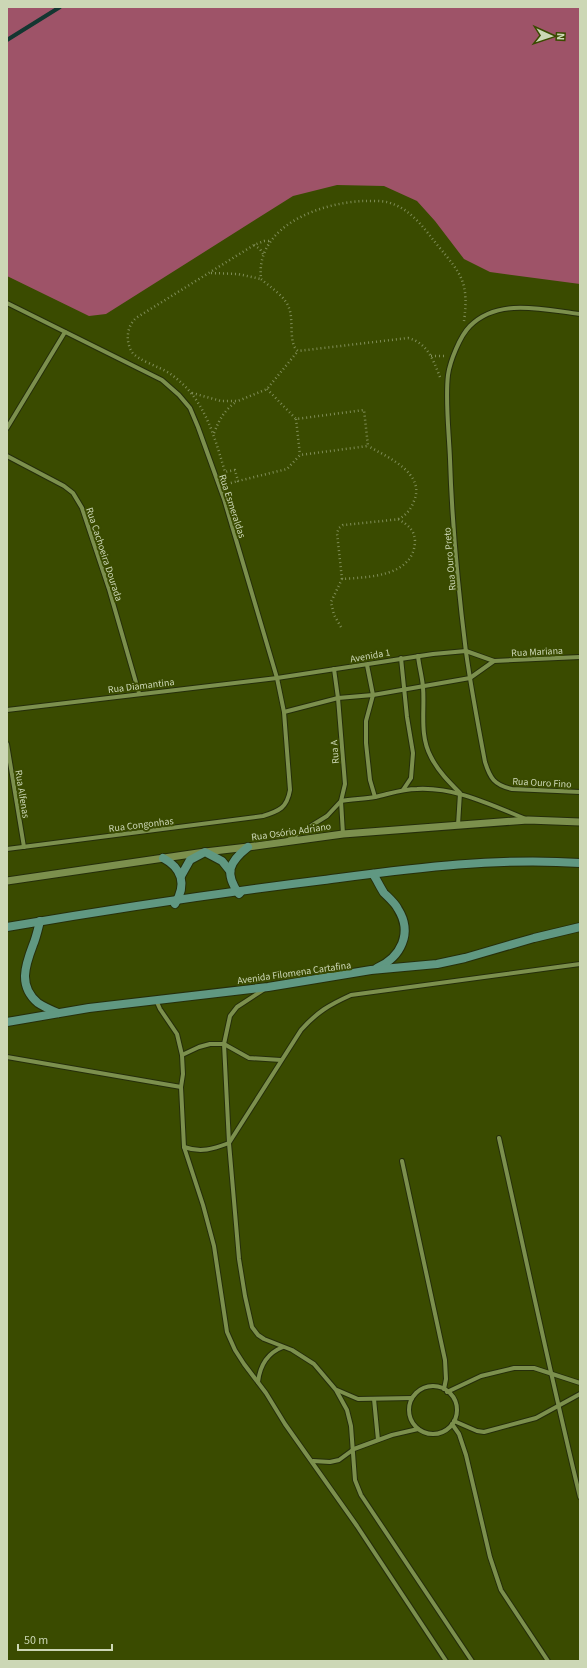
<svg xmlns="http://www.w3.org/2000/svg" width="587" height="1668" font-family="'Source Sans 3',sans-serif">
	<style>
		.forest { fill: #9e5368 }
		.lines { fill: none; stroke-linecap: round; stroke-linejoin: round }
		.stream { stroke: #143631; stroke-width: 4 }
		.minor-casing { stroke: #252e0a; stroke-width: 6 }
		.tertiary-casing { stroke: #252e0a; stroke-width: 9 }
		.secondary-casing { stroke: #252e0a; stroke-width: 10 }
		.path { stroke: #7f8d56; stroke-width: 2.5; stroke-dasharray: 1 3; stroke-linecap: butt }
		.minor { stroke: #7c904d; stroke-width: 4 }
		.tertiary { stroke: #7c904d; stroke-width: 7 }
		.secondary { stroke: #609882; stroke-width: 8 }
		.labels { text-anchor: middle; stroke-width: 4; stroke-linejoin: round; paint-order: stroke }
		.street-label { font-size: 10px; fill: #ccd7b5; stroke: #3a4b00 }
	</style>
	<rect width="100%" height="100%" fill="#3a4b00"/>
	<polygon class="forest" points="7,7 580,7 580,284 490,272 464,259 435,221 417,201 384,186 337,185 293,196 106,314 89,316 7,276"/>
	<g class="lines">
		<polyline class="stream" points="7,40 60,7"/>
		<g class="minor-casing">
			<g id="minor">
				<path d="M7,303L162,380L179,395L190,408L198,427L224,499L277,678L284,712L290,790C287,808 279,811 263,816L7,849"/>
				<path d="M580,314C545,310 499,297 470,326C460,336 450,361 448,375C445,400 449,433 450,459C452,523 458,588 466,652C471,688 478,725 485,762C490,778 494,785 512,789L580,792"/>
				<polyline points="7,428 65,332"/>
				<polyline points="7,456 64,486 73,493 82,508 109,589 139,693"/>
				<path d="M418,656C419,666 422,676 423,687C425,710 419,735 431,757C438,771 449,782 460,793L458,825"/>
				<polyline points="401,658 407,717 413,753 411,778 403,790"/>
				<polyline points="367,665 373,695 366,721 366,743 370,780 375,797"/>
				<polyline points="334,669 338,698 345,784 341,801 343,834"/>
				<polyline points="7,710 277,678 433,654 466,651 494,661 580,657"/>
				<polyline points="284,712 338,698 373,695 470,678 494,661"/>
				<polyline points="7,744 24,847"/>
				<path d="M288,840L327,816L341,801C352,799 364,799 375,797C389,794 402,789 417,789C456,787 491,805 526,819"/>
				<polyline points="263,990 237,1007 230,1016 224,1044 229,1143 239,1259 245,1296 252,1327 258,1335 264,1339 292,1350 314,1364 336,1390 347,1410 351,1426 355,1480 361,1495 472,1661"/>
				<polyline points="156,1000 160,1009 177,1034 182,1055 183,1074 181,1087 184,1147 203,1205 214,1246 227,1332 235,1350 244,1364 266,1393 285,1424 357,1526 446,1661"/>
				<polyline points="182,1055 199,1047 210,1044 224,1044 249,1058 281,1060"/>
				<polyline points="7,1057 181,1087"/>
				<path d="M499,1138C526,1258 551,1378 580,1497"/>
				<path d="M184,1147C201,1153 213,1149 229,1143L301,1030C317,1012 329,1005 351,995L580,964"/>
				<polyline points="402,1161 445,1360 446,1379 444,1389"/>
				<path d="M258,1382C260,1365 267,1353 283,1347"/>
				<circle cx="433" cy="1410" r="24"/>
				<polyline points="337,1390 358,1399 412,1398"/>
				<polyline points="447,1392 481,1376 514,1368 534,1368 580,1383"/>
				<polyline points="374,1399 378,1440"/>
				<polyline points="454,1421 477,1431 484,1432 536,1418 580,1394"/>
				<polyline points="452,1424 459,1434 466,1455 490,1557 501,1590 548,1661"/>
				<polyline points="313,1461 330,1462 339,1460 354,1449 392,1435 418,1429"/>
			</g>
		</g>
		<g class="tertiary-casing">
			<polyline id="tertiary" points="7,881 205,852 248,847 343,834 528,820 580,822"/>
		</g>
		<g class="secondary-casing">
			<g id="secondary">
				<path d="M163,858C182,868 187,884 175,904"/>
				<path d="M373,874C377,880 380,887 384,893C389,898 395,903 398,909C413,933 401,957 377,968"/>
				<polyline points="181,876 190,860 205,852 222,861 230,871"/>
				<path d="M240,893L239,894C224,873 229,862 248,847"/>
				<path d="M40,921C38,929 36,938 33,945C25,966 18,986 38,1003C44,1007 51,1010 58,1013"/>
				<path d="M7,927C112,909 218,893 324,880C409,869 494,857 580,863"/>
				<polyline points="7,1022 89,1008 268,987 371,970 437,964 465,958 534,938 580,927"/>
			</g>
		</g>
		<g class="path">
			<polyline points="254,245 260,249 263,254"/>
			<polyline points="211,273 238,274 261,279"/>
			<polyline points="431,356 445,356"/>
			<path d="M440,377C433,360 428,343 408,338L298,351C288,344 294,320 289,308C285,296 270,287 261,279C255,226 320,203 363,201C372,201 384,200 393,204C414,212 425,230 439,247C462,275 469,283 464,321"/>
			<path d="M267,389L296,419L364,410L368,446L300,455L287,469L238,481L235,470L225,472C214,435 204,396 169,373C160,367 137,360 132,352C125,341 127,326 136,318L254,245L264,241H271"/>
			<polyline points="192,393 221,401 238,401 267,389 298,351"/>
			<polyline points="296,419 300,455"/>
			<path d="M214,433C220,418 224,411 237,401"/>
			<polyline points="227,484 238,481"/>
			<path d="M342,579L337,533L339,528L343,525C356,524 370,522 383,521C388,520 394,520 398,519C406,516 411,509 414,501C426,473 387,457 368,446"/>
			<path d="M341,627L334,615L331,602L342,579C368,577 413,577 415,542C415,530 408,525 398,519"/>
		</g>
		<use href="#minor" class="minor"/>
		<use href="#tertiary" class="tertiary"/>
		<use href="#secondary" class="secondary"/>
	</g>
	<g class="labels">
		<g class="street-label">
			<text transform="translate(233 506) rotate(72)" y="4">Rua Esmeraldas</text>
			<text transform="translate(105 554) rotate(72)" y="4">Rua Cachoeira Dourada</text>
			<text transform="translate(449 559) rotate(-95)" y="4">Rua Ouro Preto</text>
			<text transform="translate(537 651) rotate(-3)" y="4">Rua Mariana</text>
			<text transform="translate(370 655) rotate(-10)" y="4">Avenida 1</text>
			<text transform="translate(141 685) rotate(-7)" y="4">Rua Diamantina</text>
			<text transform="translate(334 752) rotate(-95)" y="4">Rua A</text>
			<text transform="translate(542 782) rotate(3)" y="4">Rua Ouro Fino</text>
			<text transform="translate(23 794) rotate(81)" y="4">Rua Alfenas</text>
			<text transform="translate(141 824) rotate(-7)" y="4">Rua Congonhas</text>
			<text transform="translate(291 831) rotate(-8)" y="4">Rua Osório Adriano</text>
			<text transform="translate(294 972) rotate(-8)" y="4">Avenida Filomena Cartafina</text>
		</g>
	</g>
	<rect width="587" height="1668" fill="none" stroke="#ccd7b5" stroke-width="16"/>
	<g transform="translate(551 36) rotate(93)" stroke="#3a4b00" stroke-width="3" paint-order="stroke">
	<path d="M0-3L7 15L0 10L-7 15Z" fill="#ccd7b5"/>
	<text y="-6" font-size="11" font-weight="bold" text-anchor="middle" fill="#ccd7b5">N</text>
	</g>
	<path d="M18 1644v6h94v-6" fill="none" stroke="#ccd7b5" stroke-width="2"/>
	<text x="24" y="1644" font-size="12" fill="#ccd7b5" stroke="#3a4b00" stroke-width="3" paint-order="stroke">50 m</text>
</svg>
